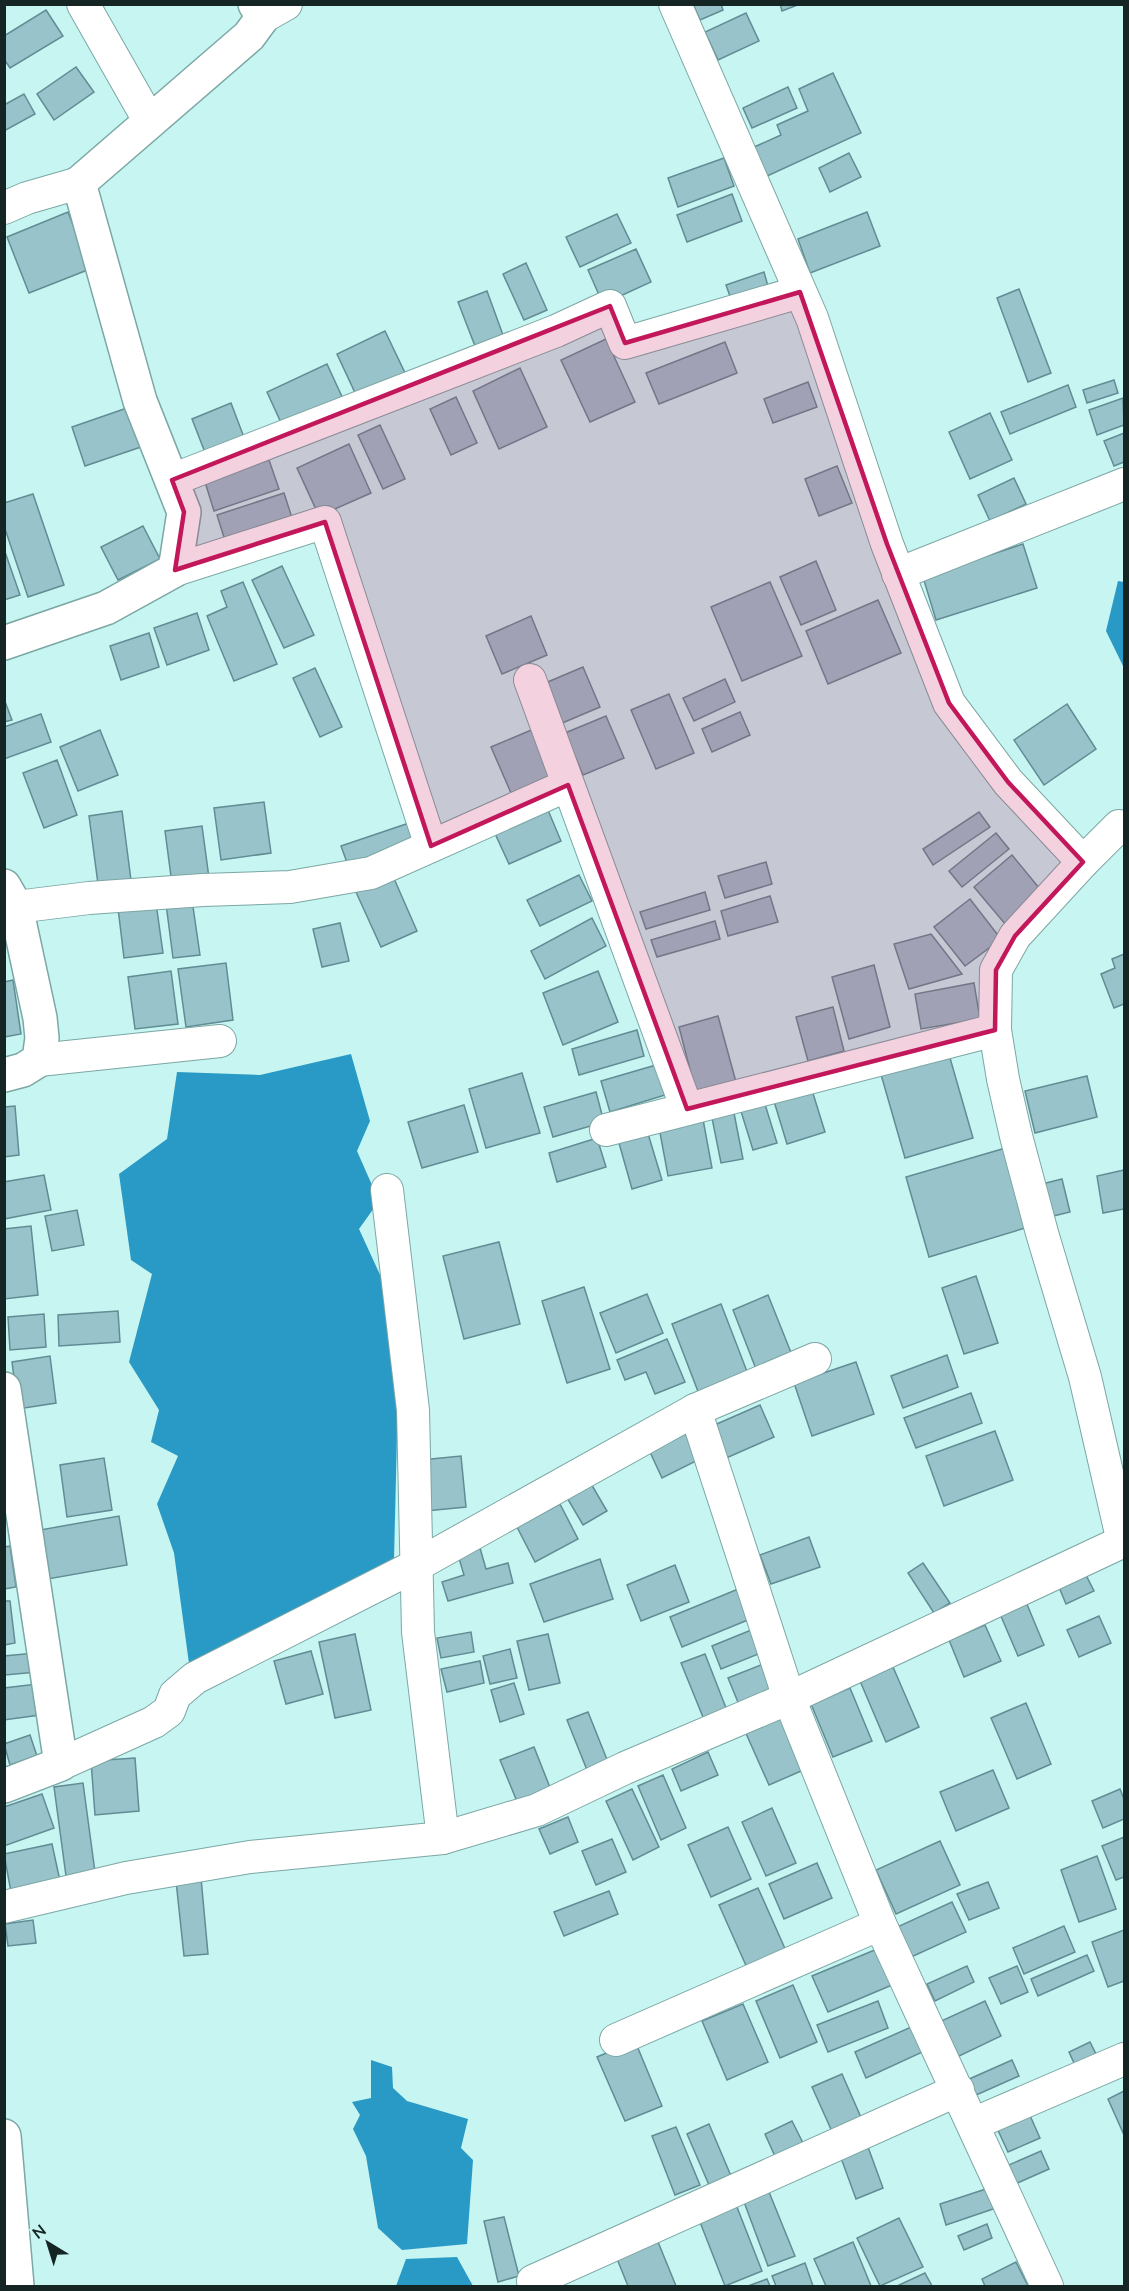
<svg xmlns="http://www.w3.org/2000/svg" width="1129" height="2291" font-family="Mulish,sans-serif">
	<style>
		.water { fill: #299ac5 }
		.building { fill: #98c3cb; stroke: #628c94; stroke-width: 1.5 }
		.lines { fill: none; stroke-linecap: round; stroke-linejoin: round }
		.street-casing { stroke: #7ba7a4; stroke-width: 34 }
		.secondary-casing { stroke: #7ba7a4; stroke-width: 36 }
		.street { stroke: #fff; stroke-width: 32 }
		.secondary { stroke: #fff; stroke-width: 33 }
		.marked { fill: #c2185b; fill-opacity: 0.2; stroke: #c2185b; stroke-width: 4.5; stroke-linejoin: round }
	</style>
	<rect width="100%" height="100%" fill="#c7f5f2"/>
	<g class="water">
		<polygon points="1118,581 1124,582 1124,668 1106,631"/>
		<polygon points="351,1054 370,1121 357,1151 379,1201 359,1229 393,1303 399,1352 394,1559 190,1671 174,1553 157,1504 178,1456 151,1442 159,1410 129,1362 152,1274 131,1260 119,1174 167,1139 177,1072 260,1075"/>
		<polygon points="371,2060 392,2067 393,2088 407,2101 468,2119 461,2148 473,2160 467,2244 402,2250 378,2228 366,2156 353,2129 360,2115 352,2102 371,2098"/>
		<polygon points="457,2257 473,2286 396,2286 406,2259"/>
	</g>
	<g class="building">
		<polygon points="693,4 721,4 723,10 700,20"/>
		<polygon points="780,4 800,4 782,11"/>
		<polygon points="46,10 63,36 10,68 4,59 4,36"/>
		<polygon points="746,13 759,41 718,60 705,32"/>
		<polygon points="76,67 94,92 54,120 37,94"/>
		<polygon points="833,73 861,133 765,177 752,148 781,135 777,125 808,111 799,89"/>
		<polygon points="788,87 797,108 752,128 743,108"/>
		<polygon points="24,94 35,114 4,131 4,105"/>
		<polygon points="849,153 861,177 830,192 819,168"/>
		<polygon points="724,158 734,186 678,207 668,178"/>
		<polygon points="732,194 742,221 687,242 677,215"/>
		<polygon points="68,212 90,269 29,293 7,237"/>
		<polygon points="867,212 880,246 810,273 798,239"/>
		<polygon points="617,214 631,243 580,267 566,237"/>
		<polygon points="636,249 651,282 603,304 588,270"/>
		<polygon points="526,263 547,310 524,320 503,274"/>
		<polygon points="764,272 769,290 732,302 726,285"/>
		<polygon points="1019,289 1051,373 1028,382 997,298"/>
		<polygon points="487,291 503,335 475,346 458,302"/>
		<polygon points="385,331 406,375 357,397 337,354"/>
		<polygon points="606,339 635,402 590,422 561,360"/>
		<polygon points="725,342 737,373 659,404 646,373"/>
		<polygon points="327,364 343,399 283,427 267,392"/>
		<polygon points="520,368 547,427 499,449 473,391"/>
		<polygon points="1114,380 1118,393 1087,403 1083,390"/>
		<polygon points="808,382 817,407 773,423 764,399"/>
		<polygon points="1068,385 1076,407 1010,434 1001,412"/>
		<polygon points="456,397 477,443 451,455 430,409"/>
		<polygon points="1123,398 1124,425 1097,435 1089,410"/>
		<polygon points="231,403 245,440 206,455 192,419"/>
		<polygon points="127,408 141,447 85,466 72,427"/>
		<polygon points="990,413 1012,460 970,479 949,432"/>
		<polygon points="380,425 405,479 383,489 358,435"/>
		<polygon points="1124,433 1124,462 1114,466 1104,441"/>
		<polygon points="349,444 371,493 319,516 297,468"/>
		<polygon points="269,460 279,489 214,511 205,482"/>
		<polygon points="837,466 852,503 819,516 805,479"/>
		<polygon points="1014,478 1026,504 990,521 978,495"/>
		<polygon points="284,493 294,524 227,547 217,515"/>
		<polygon points="33,494 64,585 28,597 4,526 4,503"/>
		<polygon points="143,526 160,559 118,580 101,547"/>
		<polygon points="1023,544 1037,588 936,620 923,577"/>
		<polygon points="4,549 20,595 4,600"/>
		<polygon points="816,561 836,610 801,625 780,577"/>
		<polygon points="282,566 314,635 284,648 252,580"/>
		<polygon points="243,582 277,664 234,681 207,616 227,607 221,591"/>
		<polygon points="770,582 802,656 742,681 711,607"/>
		<polygon points="878,600 901,653 828,684 806,631"/>
		<polygon points="197,613 209,650 167,665 154,628"/>
		<polygon points="531,616 547,655 502,674 486,636"/>
		<polygon points="149,633 159,667 121,680 110,646"/>
		<polygon points="583,667 600,707 560,724 543,684"/>
		<polygon points="315,668 342,727 320,737 293,678"/>
		<polygon points="725,679 735,702 694,721 683,698"/>
		<polygon points="669,694 694,753 656,769 631,710"/>
		<polygon points="4,699 12,720 4,722"/>
		<polygon points="1067,704 1096,749 1044,785 1014,740"/>
		<polygon points="740,712 750,735 712,752 702,729"/>
		<polygon points="41,714 51,742 4,759 4,727"/>
		<polygon points="606,716 624,758 583,775 565,733"/>
		<polygon points="536,728 555,775 511,793 491,747"/>
		<polygon points="100,730 118,775 78,791 60,747"/>
		<polygon points="57,760 77,815 44,828 23,773"/>
		<polygon points="264,802 271,853 221,860 214,808"/>
		<polygon points="545,803 561,841 509,864 492,827"/>
		<polygon points="122,811 131,880 98,884 89,816"/>
		<polygon points="979,812 990,827 933,865 923,849"/>
		<polygon points="412,822 419,844 349,868 341,846"/>
		<polygon points="202,826 209,878 172,884 165,831"/>
		<polygon points="996,833 1009,849 962,887 949,871"/>
		<polygon points="1012,855 1044,894 1006,925 974,887"/>
		<polygon points="766,862 772,884 725,898 718,876"/>
		<polygon points="392,874 417,931 381,947 355,890"/>
		<polygon points="579,875 592,901 540,926 527,900"/>
		<polygon points="705,892 710,910 646,929 640,912"/>
		<polygon points="770,896 778,922 728,936 721,911"/>
		<polygon points="970,899 1001,939 965,966 934,927"/>
		<polygon points="192,900 200,955 173,958 166,904"/>
		<polygon points="156,903 163,953 124,958 118,908"/>
		<polygon points="592,918 606,946 545,979 531,951"/>
		<polygon points="715,921 720,939 657,957 651,940"/>
		<polygon points="340,923 349,961 322,967 313,929"/>
		<polygon points="931,934 962,974 909,989 894,944"/>
		<polygon points="1124,954 1124,1004 1114,1008 1101,974 1115,968 1112,959"/>
		<polygon points="226,963 233,1020 186,1027 178,969"/>
		<polygon points="874,965 890,1027 849,1039 832,977"/>
		<polygon points="171,971 178,1024 135,1029 128,977"/>
		<polygon points="598,971 618,1022 563,1045 543,993"/>
		<polygon points="13,980 21,1034 4,1037 4,982"/>
		<polygon points="974,983 980,1019 921,1029 915,994"/>
		<polygon points="833,1007 844,1051 808,1061 796,1017"/>
		<polygon points="718,1016 736,1082 696,1093 679,1027"/>
		<polygon points="637,1030 644,1056 579,1075 572,1049"/>
		<polygon points="948,1051 973,1138 905,1158 880,1071"/>
		<polygon points="656,1065 665,1095 610,1112 601,1081"/>
		<polygon points="522,1073 540,1133 486,1148 469,1089"/>
		<polygon points="1087,1076 1097,1117 1035,1133 1025,1091"/>
		<polygon points="811,1087 825,1132 787,1144 773,1098"/>
		<polygon points="596,1092 604,1122 553,1137 544,1107"/>
		<polygon points="764,1101 777,1143 753,1150 740,1108"/>
		<polygon points="464,1105 478,1152 422,1168 408,1122"/>
		<polygon points="15,1106 19,1155 4,1157 4,1107"/>
		<polygon points="733,1108 743,1159 721,1163 711,1113"/>
		<polygon points="702,1114 712,1168 668,1176 658,1122"/>
		<polygon points="646,1127 662,1180 632,1189 617,1136"/>
		<polygon points="597,1138 606,1167 557,1182 549,1153"/>
		<polygon points="1009,1147 1032,1226 929,1257 906,1177"/>
		<polygon points="1124,1170 1124,1209 1103,1213 1097,1176"/>
		<polygon points="44,1175 51,1210 4,1219 4,1182"/>
		<polygon points="1062,1179 1070,1212 1045,1218 1038,1185"/>
		<polygon points="77,1210 84,1245 52,1251 45,1216"/>
		<polygon points="31,1226 38,1295 4,1299 4,1229"/>
		<polygon points="499,1242 520,1324 464,1339 443,1256"/>
		<polygon points="976,1276 998,1343 964,1354 942,1288"/>
		<polygon points="584,1287 610,1369 567,1383 542,1301"/>
		<polygon points="647,1294 663,1333 616,1353 600,1313"/>
		<polygon points="768,1295 792,1355 756,1369 733,1310"/>
		<polygon points="721,1304 748,1374 699,1394 672,1324"/>
		<polygon points="118,1311 120,1342 59,1346 58,1315"/>
		<polygon points="44,1314 46,1347 10,1350 8,1317"/>
		<polygon points="667,1339 685,1382 655,1394 646,1372 625,1380 617,1360"/>
		<polygon points="947,1355 958,1387 903,1408 891,1376"/>
		<polygon points="50,1356 56,1403 18,1409 12,1362"/>
		<polygon points="856,1362 874,1414 812,1436 794,1383"/>
		<polygon points="971,1393 982,1423 916,1448 904,1418"/>
		<polygon points="760,1405 774,1437 724,1459 710,1427"/>
		<polygon points="995,1431 1013,1480 944,1506 926,1456"/>
		<polygon points="687,1433 700,1459 662,1478 650,1452"/>
		<polygon points="461,1456 466,1507 426,1511 421,1460"/>
		<polygon points="104,1458 112,1510 67,1517 60,1465"/>
		<polygon points="590,1482 607,1511 583,1525 566,1496"/>
		<polygon points="560,1504 578,1539 535,1562 517,1527"/>
		<polygon points="119,1516 127,1565 48,1579 40,1530"/>
		<polygon points="809,1537 820,1567 771,1584 760,1555"/>
		<polygon points="10,1546 16,1587 4,1589 4,1547"/>
		<polygon points="480,1548 486,1569 508,1563 513,1583 448,1601 442,1582 464,1575 458,1555"/>
		<polygon points="600,1559 613,1599 544,1622 530,1584"/>
		<polygon points="923,1563 950,1603 934,1613 908,1573"/>
		<polygon points="675,1565 689,1602 641,1621 627,1585"/>
		<polygon points="1085,1573 1094,1591 1066,1604 1058,1585"/>
		<polygon points="748,1585 760,1615 682,1647 670,1617"/>
		<polygon points="4,1601 10,1601 15,1643 4,1645"/>
		<polygon points="1026,1602 1044,1645 1018,1656 1000,1614"/>
		<polygon points="1099,1616 1111,1643 1079,1657 1067,1630"/>
		<polygon points="985,1625 1001,1661 964,1677 949,1640"/>
		<polygon points="761,1626 771,1649 721,1669 712,1646"/>
		<polygon points="471,1632 474,1652 441,1658 437,1638"/>
		<polygon points="355,1634 371,1710 335,1718 319,1642"/>
		<polygon points="548,1634 560,1683 529,1690 517,1641"/>
		<polygon points="510,1649 517,1678 490,1684 483,1656"/>
		<polygon points="311,1651 323,1694 286,1704 274,1661"/>
		<polygon points="35,1653 37,1672 5,1675 4,1656"/>
		<polygon points="705,1654 728,1713 705,1722 681,1663"/>
		<polygon points="480,1661 484,1683 447,1692 441,1669"/>
		<polygon points="771,1661 783,1690 740,1707 728,1678"/>
		<polygon points="893,1667 919,1727 886,1742 860,1681"/>
		<polygon points="514,1683 524,1714 500,1722 491,1690"/>
		<polygon points="37,1684 40,1715 4,1720 4,1688"/>
		<polygon points="850,1688 872,1741 833,1757 811,1704"/>
		<polygon points="1026,1703 1051,1764 1017,1779 991,1718"/>
		<polygon points="588,1712 610,1767 589,1775 567,1720"/>
		<polygon points="783,1712 808,1768 769,1785 744,1729"/>
		<polygon points="30,1735 37,1756 10,1765 4,1744"/>
		<polygon points="534,1747 551,1790 518,1804 500,1760"/>
		<polygon points="708,1752 718,1775 681,1791 672,1769"/>
		<polygon points="135,1758 139,1811 95,1815 91,1761"/>
		<polygon points="993,1770 1009,1808 956,1831 940,1792"/>
		<polygon points="663,1775 686,1828 661,1840 638,1786"/>
		<polygon points="83,1783 95,1872 66,1876 54,1787"/>
		<polygon points="632,1789 659,1847 633,1860 606,1801"/>
		<polygon points="1120,1789 1124,1799 1124,1819 1103,1828 1092,1801"/>
		<polygon points="42,1794 54,1828 4,1846 4,1807"/>
		<polygon points="772,1808 796,1863 766,1876 742,1822"/>
		<polygon points="568,1817 578,1842 550,1854 539,1829"/>
		<polygon points="728,1827 751,1879 711,1897 688,1845"/>
		<polygon points="1124,1837 1124,1877 1116,1880 1102,1846"/>
		<polygon points="612,1839 626,1872 596,1885 582,1851"/>
		<polygon points="940,1841 960,1885 896,1914 876,1870"/>
		<polygon points="52,1844 60,1881 11,1892 4,1854"/>
		<polygon points="1097,1856 1116,1909 1079,1922 1061,1870"/>
		<polygon points="817,1863 832,1898 784,1919 769,1884"/>
		<polygon points="201,1878 208,1954 184,1956 176,1881"/>
		<polygon points="988,1882 999,1908 969,1920 957,1894"/>
		<polygon points="758,1888 787,1953 748,1970 719,1905"/>
		<polygon points="609,1891 618,1914 564,1936 554,1912"/>
		<polygon points="952,1902 966,1932 909,1958 895,1928"/>
		<polygon points="33,1920 36,1943 8,1946 5,1924"/>
		<polygon points="1064,1926 1075,1952 1024,1974 1013,1948"/>
		<polygon points="1124,1930 1124,1981 1108,1987 1092,1942"/>
		<polygon points="877,1949 892,1985 828,2012 812,1976"/>
		<polygon points="1087,1955 1094,1971 1038,1996 1031,1979"/>
		<polygon points="967,1966 974,1982 935,2001 927,1984"/>
		<polygon points="1017,1966 1028,1992 1001,2004 989,1978"/>
		<polygon points="793,1985 817,2042 780,2058 756,2001"/>
		<polygon points="878,2001 888,2028 828,2052 817,2025"/>
		<polygon points="985,2001 1001,2036 955,2058 939,2022"/>
		<polygon points="743,2004 768,2062 727,2080 702,2021"/>
		<polygon points="918,2024 929,2049 866,2078 855,2052"/>
		<polygon points="635,2041 662,2106 625,2121 597,2057"/>
		<polygon points="1090,2042 1102,2066 1080,2076 1069,2052"/>
		<polygon points="1012,2060 1019,2076 974,2096 967,2080"/>
		<polygon points="842,2074 863,2122 834,2136 812,2087"/>
		<polygon points="1124,2091 1124,2135 1108,2099"/>
		<polygon points="1028,2111 1040,2138 1008,2152 996,2126"/>
		<polygon points="792,2121 806,2149 778,2163 765,2134"/>
		<polygon points="709,2124 734,2183 712,2192 687,2134"/>
		<polygon points="676,2127 700,2185 675,2195 652,2136"/>
		<polygon points="868,2147 883,2188 856,2199 841,2158"/>
		<polygon points="1041,2151 1049,2169 1013,2185 1004,2167"/>
		<polygon points="992,2187 999,2207 946,2225 940,2204"/>
		<polygon points="769,2192 795,2256 768,2266 744,2202"/>
		<polygon points="735,2202 762,2271 725,2286 698,2217"/>
		<polygon points="504,2217 519,2276 498,2282 484,2221"/>
		<polygon points="899,2218 923,2267 880,2286 857,2238"/>
		<polygon points="987,2224 992,2238 964,2250 958,2236"/>
		<polygon points="656,2237 676,2286 628,2286 615,2254"/>
		<polygon points="853,2242 871,2286 826,2286 814,2259"/>
		<polygon points="1016,2262 1028,2286 985,2286 982,2279"/>
		<polygon points="805,2263 813,2286 776,2286 772,2276"/>
		<polygon points="925,2273 932,2286 897,2286"/>
		<polygon points="767,2279 770,2286 748,2286"/>
	</g>
	<g class="lines">
		<g class="street-casing">
			<g id="street">
				<polyline points="83,4 150,122"/>
				<polyline points="675,4 812,318 887,544 949,703 1008,782 1083,862 1119,826"/>
				<polyline points="263,17 286,4"/>
				<polyline points="4,208 27,198 79,183"/>
				<polyline points="172,480 556,331 610,306 625,343 800,292"/>
				<polyline points="175,570 325,522 431,846"/>
				<polyline points="898,574 1124,484"/>
				<polyline points="530,680 687,1109"/>
				<polyline points="1083,862 1015,936 996,970 995,1030 1003,1079 1016,1136 1042,1233 1085,1377 1123,1542"/>
				<polyline points="16,907 89,898 203,890 290,887 371,873 568,785"/>
				<polyline points="39,1060 220,1041"/>
				<polyline points="606,1130 995,1030"/>
				<polyline points="387,1190 413,1410 418,1632 443,1838"/>
				<polyline points="695,1410 789,1698 880,1924 1047,2286"/>
				<polyline points="61,1764 154,1722 169,1711 175,1695 195,1678 417,1565 695,1410 815,1359"/>
				<polyline points="4,1907 126,1878 250,1857 443,1838 537,1810 625,1768 789,1698 1124,1541"/>
				<polyline points="616,2040 880,1924"/>
				<polyline points="973,2124 1124,2059"/>
				<polyline points="533,2281 958,2090"/>
			</g>
		</g>
		<g class="secondary-casing">
			<g id="secondary">
				<polyline points="4,643 106,608 175,570 184,512 140,401 79,183 249,36 263,17 255,4"/>
				<polyline points="4,886 16,907 40,1018 42,1038 39,1060 23,1070 4,1075"/>
				<polyline points="4,1389 61,1764 4,1786"/>
				<polyline points="4,2136 17,2286"/>
			</g>
		</g>
		<use href="#street" class="street"/>
		<use href="#secondary" class="secondary"/>
	</g>
	<path class="marked" d="M800,292L887,544L949,703L1008,782L1083,862L1015,936L996,970L995,1030L687,1109L568,785L431,846L325,522L175,570L184,512L172,480L610,306L625,343Z"/>
	<rect width="1129" height="2291" fill="none" stroke="#142524" stroke-width="12"/>
	<g transform="translate(48 2243) rotate(322)" stroke="#c7f5f2" stroke-width="4.5" paint-order="stroke">
	<path d="M0-4.5L10 22L0 15L-10 22Z" fill="#142524"/>
	<text y="-9" font-size="16" font-weight="bold" text-anchor="middle" fill="#142524">N</text>
	</g>
</svg>
